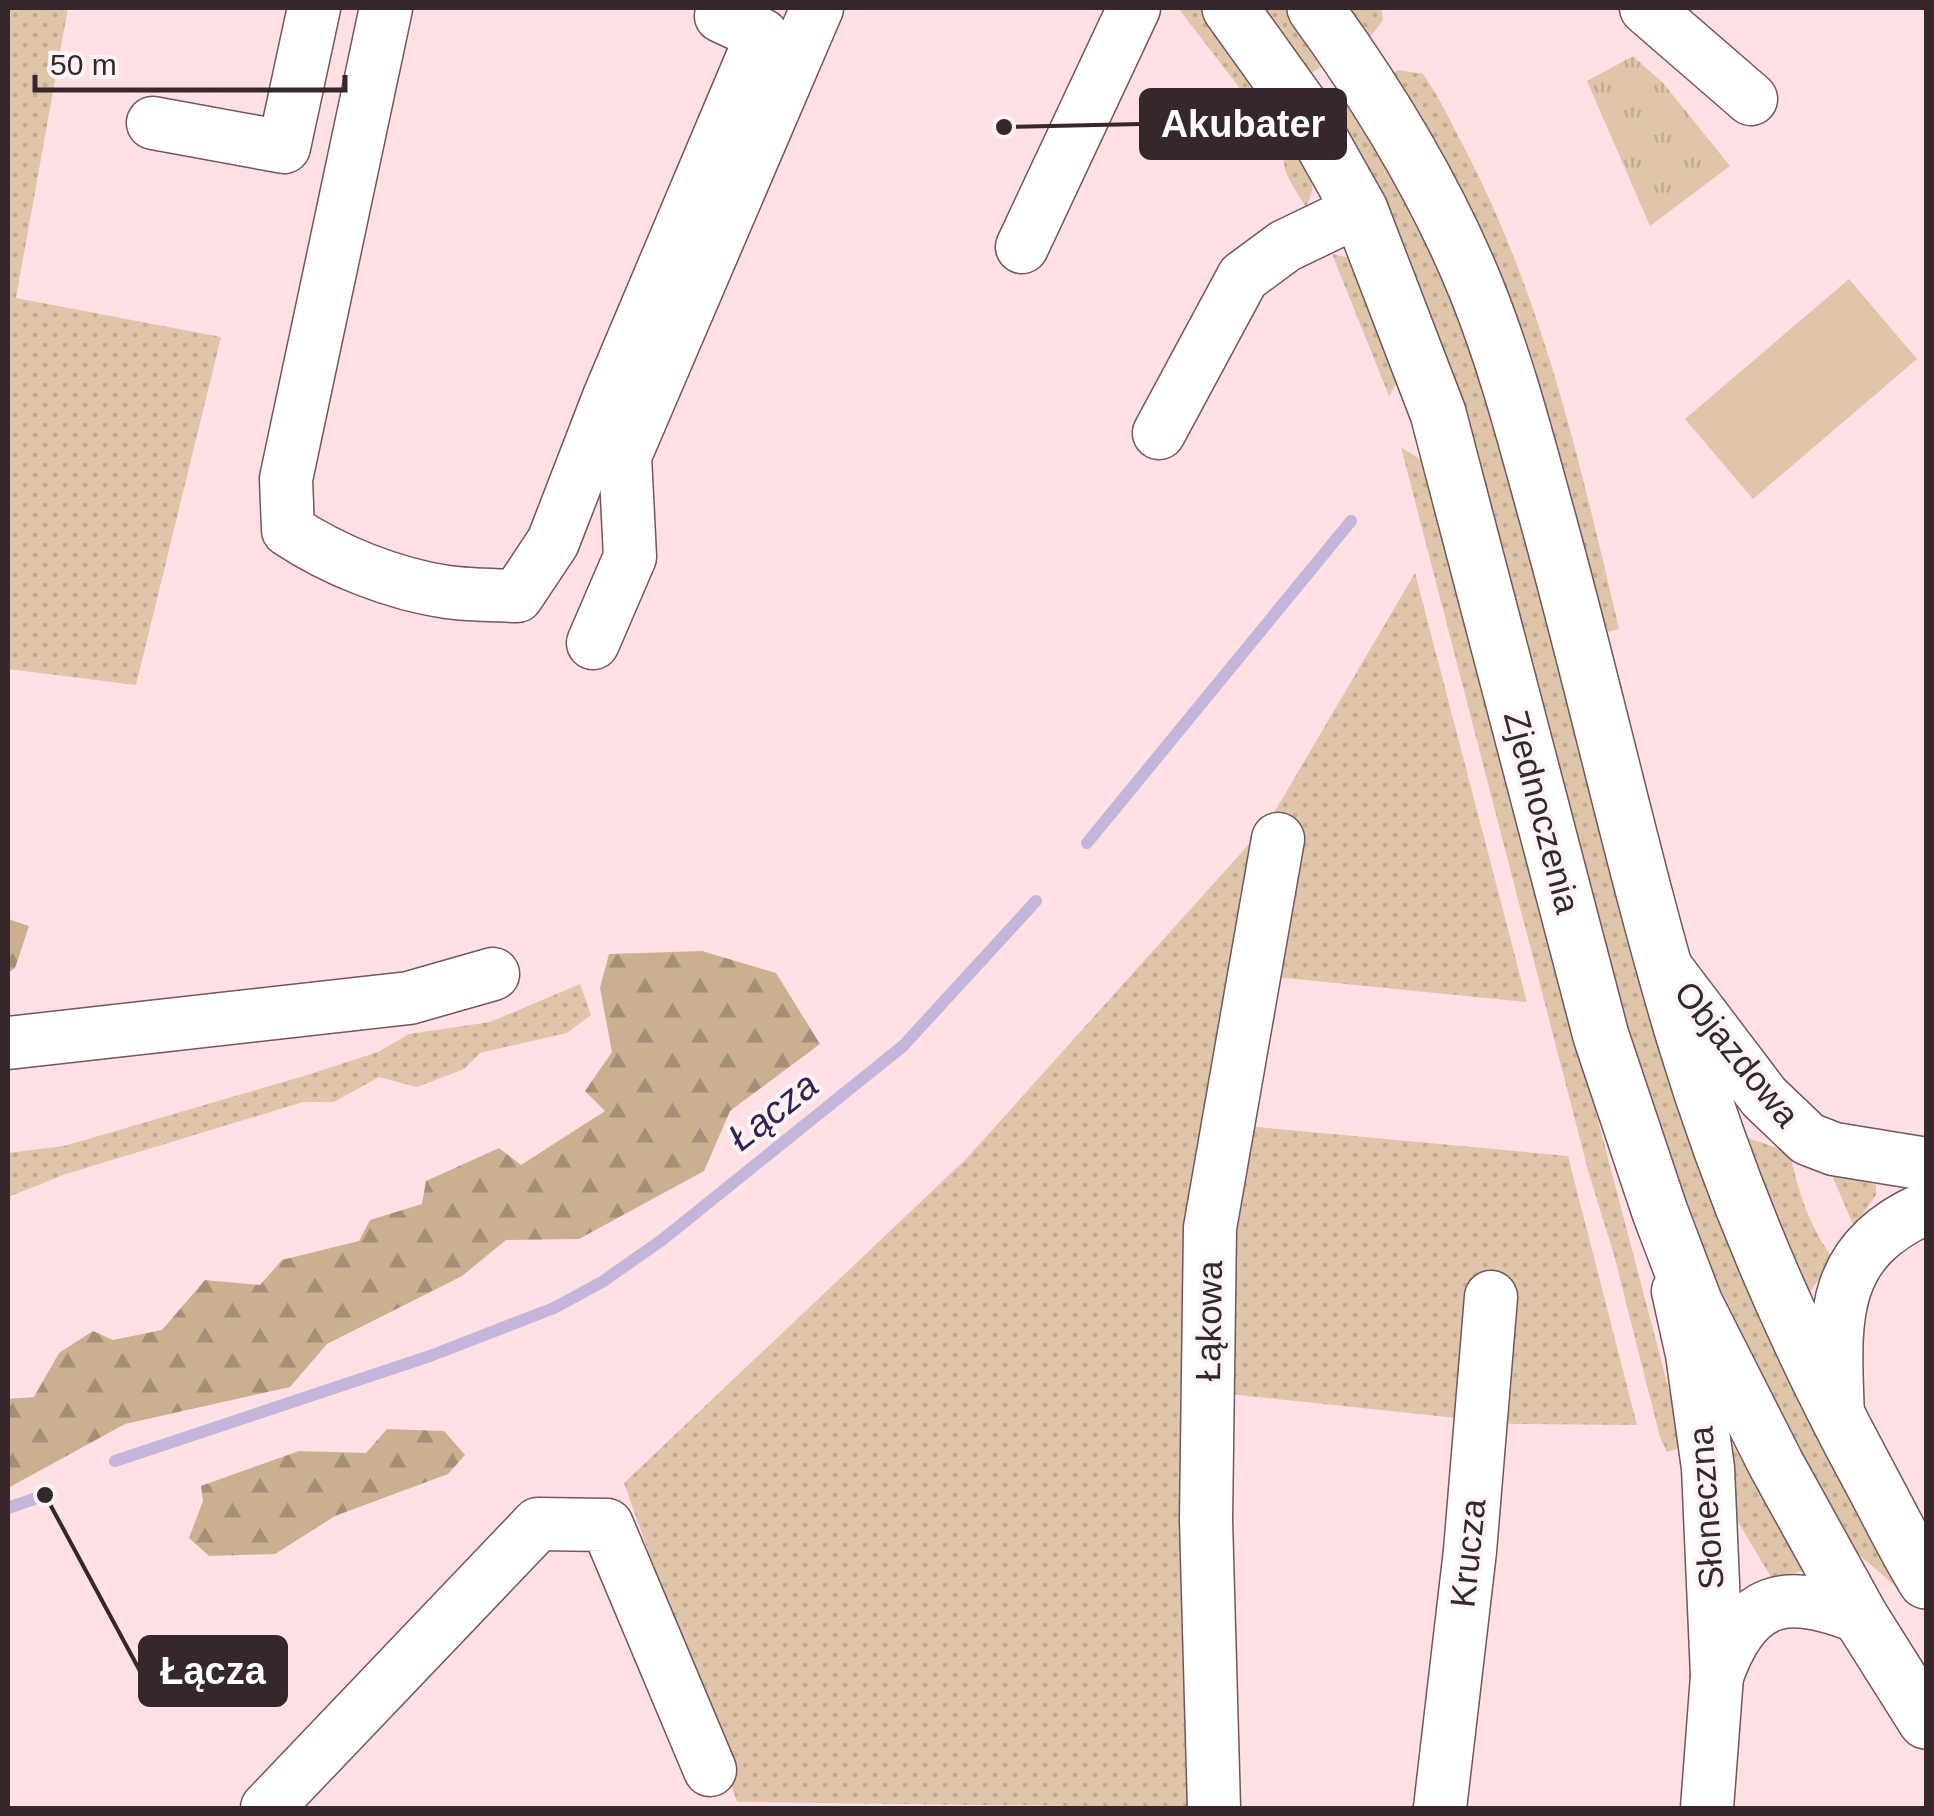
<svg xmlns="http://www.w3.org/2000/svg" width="1934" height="1816" font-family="Arial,sans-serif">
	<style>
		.grass { fill: url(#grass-dots) }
		.forest { fill: url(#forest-firs) }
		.park { fill: url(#park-tufts) }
		.garden { fill: #dfc6aa }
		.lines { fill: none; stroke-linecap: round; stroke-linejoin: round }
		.stream { stroke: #c3b6da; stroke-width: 12 }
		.minor-casing { stroke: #76555b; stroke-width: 55 }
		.major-casing { stroke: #76555b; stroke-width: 58 }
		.minor { stroke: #fff; stroke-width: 52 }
		.major { stroke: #fff; stroke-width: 55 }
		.labels { text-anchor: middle; stroke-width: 8; stroke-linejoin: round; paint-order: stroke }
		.street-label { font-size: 35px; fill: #35272a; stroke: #fcf4f5 }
		.water-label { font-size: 38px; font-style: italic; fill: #35214f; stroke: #fcf4f5 }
		.leader { fill: none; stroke: #35272a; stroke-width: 4 }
		.callout-dot { fill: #35272a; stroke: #fcf4f5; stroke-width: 4 }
		.callout { fill: #35272a; stroke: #35272a; stroke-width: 4 }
		.callout-label { font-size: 38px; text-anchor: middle; font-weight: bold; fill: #fff }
	</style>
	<defs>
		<pattern id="grass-dots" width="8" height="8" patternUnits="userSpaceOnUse" patternTransform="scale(2.5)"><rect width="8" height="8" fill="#dfc6aa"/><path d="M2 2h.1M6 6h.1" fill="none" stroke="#c0aa92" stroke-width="1.8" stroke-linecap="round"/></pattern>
		<pattern id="forest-firs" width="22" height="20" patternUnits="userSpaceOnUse" patternTransform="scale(2.5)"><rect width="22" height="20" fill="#cab091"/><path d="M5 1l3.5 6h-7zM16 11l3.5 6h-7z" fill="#a58f77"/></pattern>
		<pattern id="park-tufts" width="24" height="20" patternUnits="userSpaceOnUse" patternTransform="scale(2.5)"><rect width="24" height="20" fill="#dfc6aa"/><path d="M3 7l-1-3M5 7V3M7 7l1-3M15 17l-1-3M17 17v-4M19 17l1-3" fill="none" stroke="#c0aa92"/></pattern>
	</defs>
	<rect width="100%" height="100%" fill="#ffe0e5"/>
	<g class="grass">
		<polygon points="8,8 68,8 16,298 221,337 136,685 8,669"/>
		<polygon points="1178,8 1198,8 1205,14 1270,103 1258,102 1242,91"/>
		<polygon points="1258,8 1288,8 1328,62 1307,76"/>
		<polygon points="1347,8 1381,8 1383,20 1368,40"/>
		<path d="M1399,70L1423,74C1440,98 1453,126 1467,153C1544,302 1581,467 1619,629L1608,632L1584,560L1389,75Z"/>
		<polygon points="1352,99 1407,191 1475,346 1576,710 1909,1598 1850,1547 1706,1269 1673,1179 1329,114"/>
		<path d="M1291,138C1305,162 1322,180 1306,207C1293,185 1272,161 1291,138Z"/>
		<polygon points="1332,254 1346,257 1361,269 1398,381 1389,396"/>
		<polygon points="1401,447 1425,463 1684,1447 1667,1452 1660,1437 1614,1255 1589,1174"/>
		<polygon points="1415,573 1527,1002 1254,975 1235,1125 1568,1156 1637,1425 1513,1424 1192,1390 1234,1808 737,1802 624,1483 966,1159 1268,823"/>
		<polygon points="580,984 591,1015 567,1033 480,1053 464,1069 417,1087 379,1077 334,1102 303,1102 66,1174 8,1197 8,1153 64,1146 304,1076 378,1052 409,1034 490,1022"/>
		<path d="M1745,1137L1790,1152C1797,1188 1810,1230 1834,1259L1808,1294L1804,1293Z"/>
		<polygon points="1828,1166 1876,1185 1876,1195 1854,1227"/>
		<polygon points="1733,1445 1804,1571 1771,1577 1738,1522 1726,1519 1724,1447"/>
	</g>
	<g class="forest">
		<polygon points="8,919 29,926 15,968 8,973"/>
		<polygon points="702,951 776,973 820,1044 730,1111 704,1171 579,1239 506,1240 462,1276 327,1344 290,1387 125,1424 8,1488 8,1399 34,1397 59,1353 93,1331 113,1340 162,1330 205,1280 260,1285 282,1260 359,1241 370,1220 422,1204 426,1181 499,1148 521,1165 605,1111 585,1091 612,1052 600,988 609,954"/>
		<polygon points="387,1429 444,1431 465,1455 448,1474 335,1516 275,1554 209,1556 189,1538 203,1501 201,1486 299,1451 366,1453"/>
	</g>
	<polygon class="park" points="1633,56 1663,83 1730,166 1650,226 1587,81"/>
	<polygon class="garden" points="1849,279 1917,359 1753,499 1685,419"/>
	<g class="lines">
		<g class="stream">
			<polyline points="1087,843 1351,521"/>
			<polyline points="115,1461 430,1356 554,1308 602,1282 662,1240 903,1046 1036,901"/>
			<polyline points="8,1508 45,1495"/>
		</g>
		<g class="minor-casing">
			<g id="minor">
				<path d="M386,8L286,479L288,530C333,560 393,584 447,592C470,595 494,595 517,596L553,542L609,397L762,35L721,16L725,8"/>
				<polyline points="1646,8 1751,99"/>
				<polyline points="153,123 284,147 314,8"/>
				<polyline points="1022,247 1134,8"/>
				<polyline points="1159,433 1243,277 1285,246 1360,210"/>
				<polyline points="593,643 630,557 625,456 817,8"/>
				<polyline points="1667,969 1764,1097 1808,1139 1834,1149 1926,1164"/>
				<polyline points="8,1043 409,998 493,974"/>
				<polyline points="1678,1291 1692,1354 1708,1468 1717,1676 1707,1808"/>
				<path d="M1838,1419C1835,1325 1825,1252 1926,1208"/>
				<path d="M1717,1676C1746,1595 1785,1587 1861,1618"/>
				<polyline points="267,1808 538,1524 607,1525 710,1770"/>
				<polyline points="1214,1808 1206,1520 1210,1228 1278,839"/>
				<polyline points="1440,1808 1470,1551 1491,1297"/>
			</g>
		</g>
		<g class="major-casing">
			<g id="major">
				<polyline points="1230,8 1306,114 1360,210 1438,413 1601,1036 1660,1212 1695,1304 1776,1464 1861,1618 1926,1721"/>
				<path d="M1315,8C1379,96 1435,187 1476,288C1506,362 1526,440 1547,516C1595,689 1633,865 1684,1036C1730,1189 1793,1336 1869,1476C1888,1511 1905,1547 1926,1581"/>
			</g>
		</g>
		<use href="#minor" class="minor"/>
		<use href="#major" class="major"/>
	</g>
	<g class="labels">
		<g class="street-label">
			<text transform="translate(1542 812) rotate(75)" y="12">Zjednoczenia</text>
			<text transform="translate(1737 1054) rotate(51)" y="12">Objazdowa</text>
			<text transform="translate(1209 1321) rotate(-89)" y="12">Łąkowa</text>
			<text transform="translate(1706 1508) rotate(-94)" y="12">Słoneczna</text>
			<text transform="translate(1468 1553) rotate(-84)" y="12">Krucza</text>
		</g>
		<g class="water-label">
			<text transform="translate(773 1111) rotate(-38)" y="13">Łącza</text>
		</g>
	</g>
	<path class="leader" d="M1004 127L1141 124M45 1495L140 1671"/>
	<g class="callout-dot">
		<circle cx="1004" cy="127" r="10"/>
		<circle cx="45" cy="1495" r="10"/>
	</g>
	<g class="callout">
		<rect x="1141" y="90" width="204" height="68" rx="10"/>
		<rect x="140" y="1637" width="146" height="68" rx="10"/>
	</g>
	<g class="callout-label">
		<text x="1243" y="137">Akubater</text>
		<text x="213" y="1684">Łącza</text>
	</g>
	<rect width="1934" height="1816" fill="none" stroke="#35272a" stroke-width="20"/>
	<path d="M35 75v15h310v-15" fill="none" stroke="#35272a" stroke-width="5"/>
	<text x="50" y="75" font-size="30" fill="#35272a" stroke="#fcf4f5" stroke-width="8" paint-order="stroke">50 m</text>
</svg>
